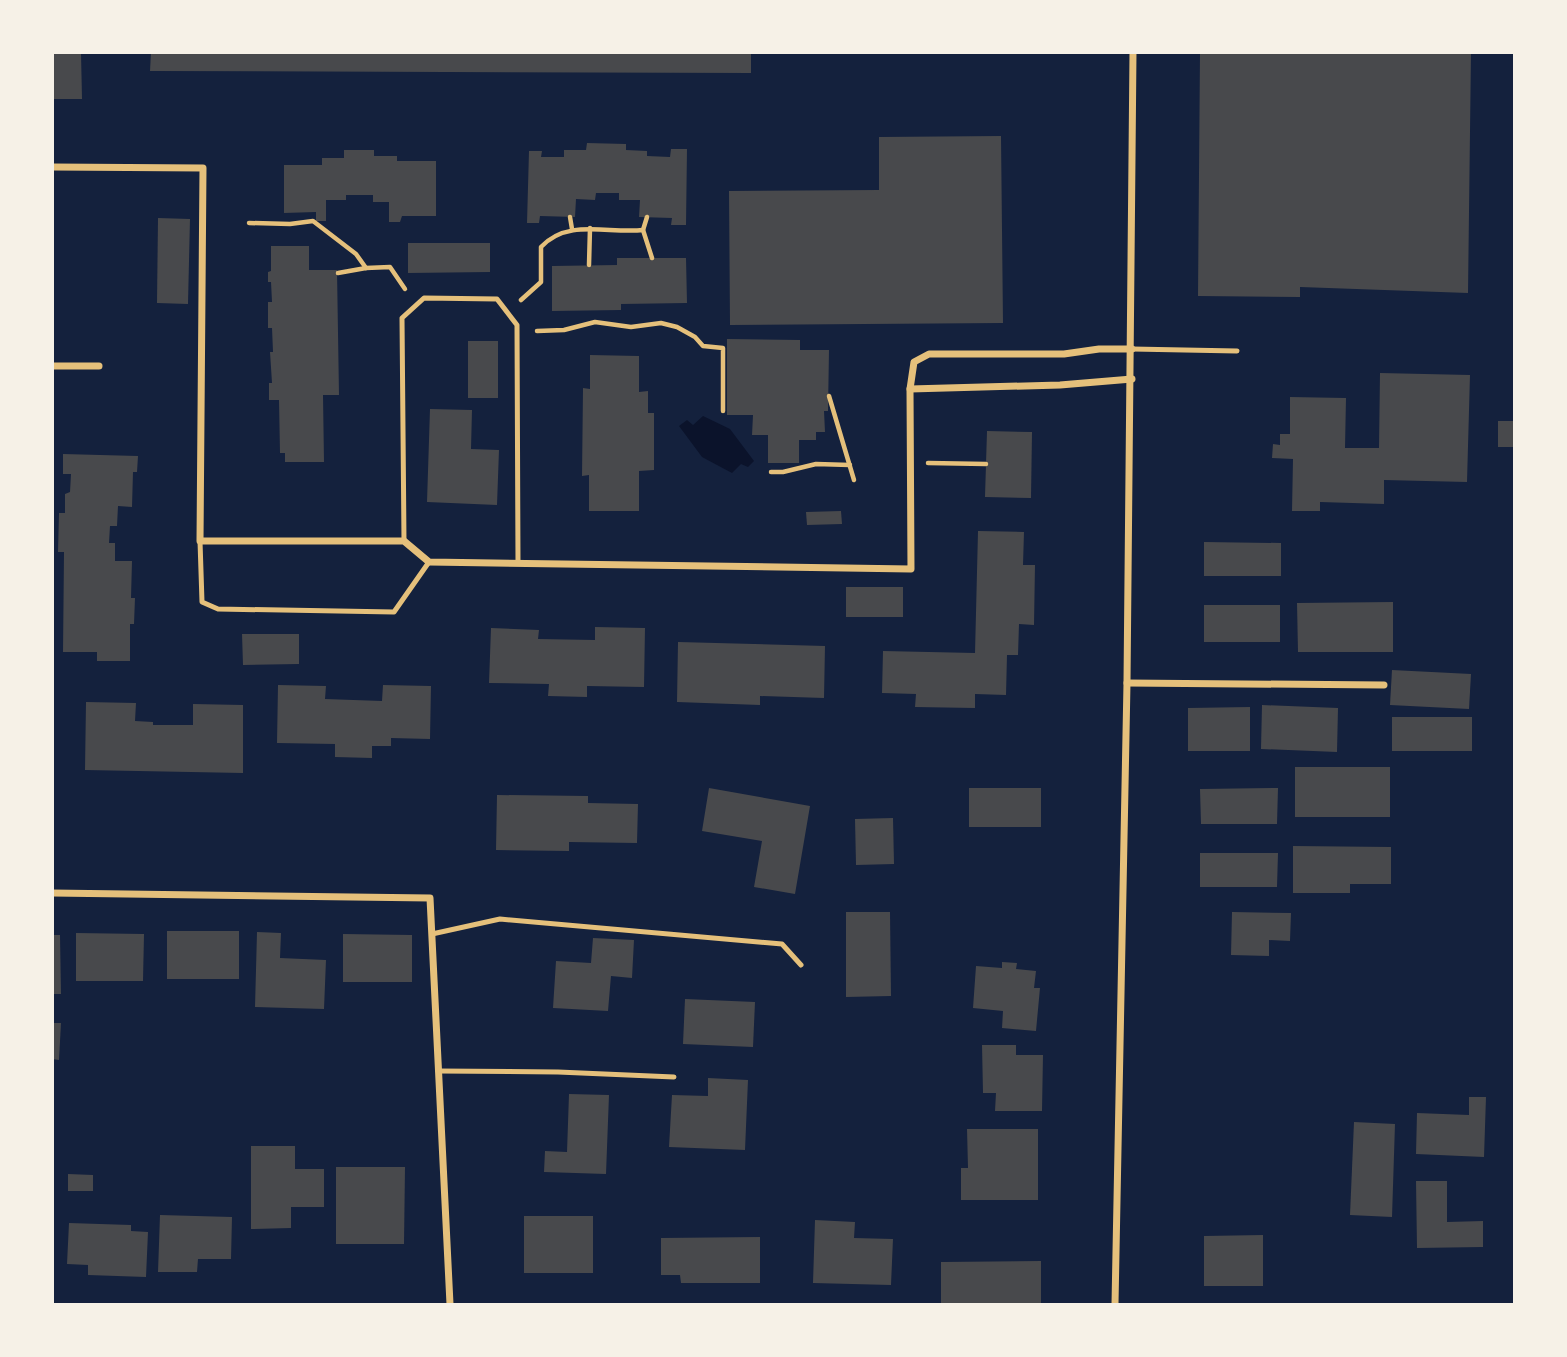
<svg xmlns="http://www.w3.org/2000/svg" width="1567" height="1357" font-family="'Space Grotesk',sans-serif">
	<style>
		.water { fill: #0b132b }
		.building { fill: #48494c }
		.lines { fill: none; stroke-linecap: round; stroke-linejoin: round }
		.path { stroke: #e5c07b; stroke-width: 4.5 }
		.service { stroke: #e5c07b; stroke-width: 5 }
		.minor { stroke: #e5c07b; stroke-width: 7 }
	</style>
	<rect width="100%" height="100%" fill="#14213d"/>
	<polygon class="water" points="703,416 730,429 754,461 748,467 741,464 732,473 702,457 679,426 687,420 693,425"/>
	<g class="building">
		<polygon points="52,52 81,52 82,99 52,99"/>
		<polygon points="151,52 751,52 751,73 150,71"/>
		<polygon points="1200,52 1471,52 1468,293 1300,287 1300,297 1198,296"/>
		<polygon points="1001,136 1003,323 730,325 729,191 879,190 879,137"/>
		<polygon points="587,143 626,144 626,150 647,151 647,156 670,157 671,149 687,149 686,225 671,225 672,218 639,217 640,200 619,200 619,193 596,193 595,200 576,199 575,217 540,216 539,223 527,223 529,151 542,151 541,157 564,157 564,150 586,150"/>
		<polygon points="344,150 374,150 374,156 397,156 397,161 436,161 436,216 402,216 400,222 389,222 389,202 373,202 373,195 346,195 346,200 326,200 326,221 316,221 316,212 284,213 284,165 322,165 322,158 344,158"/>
		<polygon points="158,218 190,219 188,304 157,303"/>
		<polygon points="408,243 490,243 490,272 408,273"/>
		<polygon points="271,246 309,246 309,270 337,270 339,395 323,395 324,462 285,462 285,453 280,453 279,400 269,400 269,383 272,383 270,352 273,352 272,328 268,328 268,302 272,302 271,282 268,282 268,272 271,271"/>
		<polygon points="617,258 686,258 687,303 621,304 621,310 552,311 552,266 617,265"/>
		<polygon points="727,339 800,340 800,350 829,350 828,411 824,411 825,432 816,432 816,440 799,440 799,463 768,463 768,435 752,435 753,415 727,415"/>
		<rect x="468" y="341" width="30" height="57"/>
		<polygon points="590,355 639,356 639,392 648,391 648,413 654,413 654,470 639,471 639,511 589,511 589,475 582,476 583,388 590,389"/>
		<polygon points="1380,373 1470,375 1467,482 1384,480 1384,504 1320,502 1320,511 1292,511 1293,459 1272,458 1273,444 1280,445 1280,434 1290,434 1290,397 1346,398 1345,448 1379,448"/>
		<polygon points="430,409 472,410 471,449 499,450 497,505 427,502"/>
		<rect x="1498" y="421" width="16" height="26"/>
		<polygon points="987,431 1032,432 1031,498 985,497"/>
		<polygon points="63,454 138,456 137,472 133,472 132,507 118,506 117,526 110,526 109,543 115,543 115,561 132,561 131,598 135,598 134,624 130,624 130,661 97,661 97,652 63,652 64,552 58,552 59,513 65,513 65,494 70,492 71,474 63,474"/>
		<polygon points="841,511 842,524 807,525 806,512"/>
		<polygon points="978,531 1024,532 1023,565 1035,565 1034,625 1019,624 1018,655 1007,655 1006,695 975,694 975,708 915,707 916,694 882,693 883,651 975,653"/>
		<polygon points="1204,542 1281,543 1281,576 1204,576"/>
		<rect x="846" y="587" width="57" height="30"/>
		<polygon points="1393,602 1393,652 1298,652 1297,603"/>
		<rect x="1204" y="605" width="76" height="37"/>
		<polygon points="595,627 645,628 644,687 587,686 587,697 548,696 549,684 489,683 491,628 539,630 538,639 595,640"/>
		<polygon points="242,634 299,634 299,664 243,665"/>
		<polygon points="678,642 825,646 824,698 760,696 760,705 677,702"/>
		<polygon points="1392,670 1471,674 1469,709 1390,705"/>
		<polygon points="278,685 326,686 325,699 382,701 383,685 431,686 430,739 391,738 391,746 372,746 372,758 335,757 335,744 277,743"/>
		<polygon points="86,702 136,703 135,721 153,722 153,725 193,725 193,704 243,705 243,773 85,770"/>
		<polygon points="1262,705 1338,708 1337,752 1261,749"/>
		<polygon points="1250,707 1250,751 1188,751 1188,708"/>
		<rect x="1392" y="717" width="80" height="34"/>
		<rect x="1295" y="767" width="95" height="50"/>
		<polygon points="709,788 810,806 795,894 754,887 762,841 702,831"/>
		<rect x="969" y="788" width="72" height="39"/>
		<polygon points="1278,788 1277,824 1201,824 1200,789"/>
		<polygon points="497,795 588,796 588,803 638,804 637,843 569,842 569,851 496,850"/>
		<polygon points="893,818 894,864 856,865 855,819"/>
		<polygon points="1293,846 1391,847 1391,884 1350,884 1350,893 1293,893"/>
		<polygon points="1200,853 1278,853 1277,887 1200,887"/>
		<polygon points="846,912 890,912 891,996 846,997"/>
		<polygon points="1232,912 1291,913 1290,941 1269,940 1269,956 1231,955"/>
		<rect x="167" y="931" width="72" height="48"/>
		<polygon points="257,932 281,933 280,958 326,960 324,1009 255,1007"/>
		<polygon points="76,933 144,934 143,981 76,981"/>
		<polygon points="343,934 412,935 412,982 343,982"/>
		<polygon points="52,935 60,935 61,994 52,994"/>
		<polygon points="593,938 634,940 632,978 611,976 608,1011 553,1008 556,961 591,963"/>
		<polygon points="1002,962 1017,963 1016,969 1036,971 1034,988 1040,988 1036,1031 1002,1028 1003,1011 973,1008 976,966 1002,968"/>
		<polygon points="685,999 755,1002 753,1047 683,1044"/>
		<polygon points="52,1023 61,1023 59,1060 52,1059"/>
		<polygon points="982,1045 1016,1045 1016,1055 1043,1055 1042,1111 995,1111 996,1093 983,1093"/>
		<polygon points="708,1078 748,1080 745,1150 669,1147 672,1095 708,1096"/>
		<polygon points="569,1094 609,1095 606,1174 544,1172 545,1151 567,1152"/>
		<polygon points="1469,1097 1486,1097 1484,1157 1416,1154 1417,1113 1469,1115"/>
		<polygon points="1354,1122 1395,1124 1392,1217 1350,1215"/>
		<polygon points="967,1129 1038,1129 1038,1200 961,1200 961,1168 968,1168"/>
		<polygon points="251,1146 295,1146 295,1169 324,1169 324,1207 291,1207 291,1228 251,1229"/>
		<polygon points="336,1167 405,1167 404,1244 336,1244"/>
		<polygon points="68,1174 93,1175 93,1191 68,1191"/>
		<polygon points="1416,1181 1447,1181 1447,1222 1483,1221 1483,1247 1417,1248"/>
		<polygon points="160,1215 232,1217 231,1259 198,1259 197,1272 158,1272"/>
		<rect x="524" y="1216" width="69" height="57"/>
		<polygon points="815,1220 855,1222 854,1238 893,1239 891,1285 813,1283"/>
		<polygon points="69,1223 131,1225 131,1231 148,1232 146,1277 88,1275 88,1265 67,1264"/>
		<polygon points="1263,1235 1263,1286 1204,1286 1204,1236"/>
		<polygon points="760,1237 760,1283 681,1283 680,1275 661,1275 661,1238"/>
		<polygon points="1041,1261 1041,1304 941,1304 941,1262"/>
	</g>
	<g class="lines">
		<g class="path">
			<polyline points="570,217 572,229"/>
			<polyline points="249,223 290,224 313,221 356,254 366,268"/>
			<polyline points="643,230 647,217"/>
			<polyline points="589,265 590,228"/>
			<polyline points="338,273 366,268 390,267 405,289"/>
			<path d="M521,300L541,282V247C568,218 608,234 643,230L652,258"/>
			<polyline points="537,331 564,330 595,322 631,327 661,323 677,327 695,337 703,346 723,348 723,411"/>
			<polyline points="829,396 854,480"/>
			<polyline points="928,463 986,464"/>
			<polyline points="771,472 783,472 816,464 850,465"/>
		</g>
		<g class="service">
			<polyline points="1132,349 1237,351"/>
			<polyline points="200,541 202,602 218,609 394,612 429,562"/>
			<polyline points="404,541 402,318 424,298 497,299 517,325 518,563"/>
			<polyline points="432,934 500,919 782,944 801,965"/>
			<polyline points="438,1071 558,1072 674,1077"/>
		</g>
		<g class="minor">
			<polyline points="52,167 203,168 200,541 404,541 429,562 911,569 910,389 914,362 929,354 1064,354 1099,349 1132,349"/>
			<polyline points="52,366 99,366"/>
			<polyline points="910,389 1060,385 1132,379"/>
			<polyline points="1127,683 1384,685"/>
			<polyline points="52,893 430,898 450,1304"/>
			<polyline points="1115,1304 1127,683 1133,52"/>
		</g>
	</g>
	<rect width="1567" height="1357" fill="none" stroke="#f6f1e7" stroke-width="108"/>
</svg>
